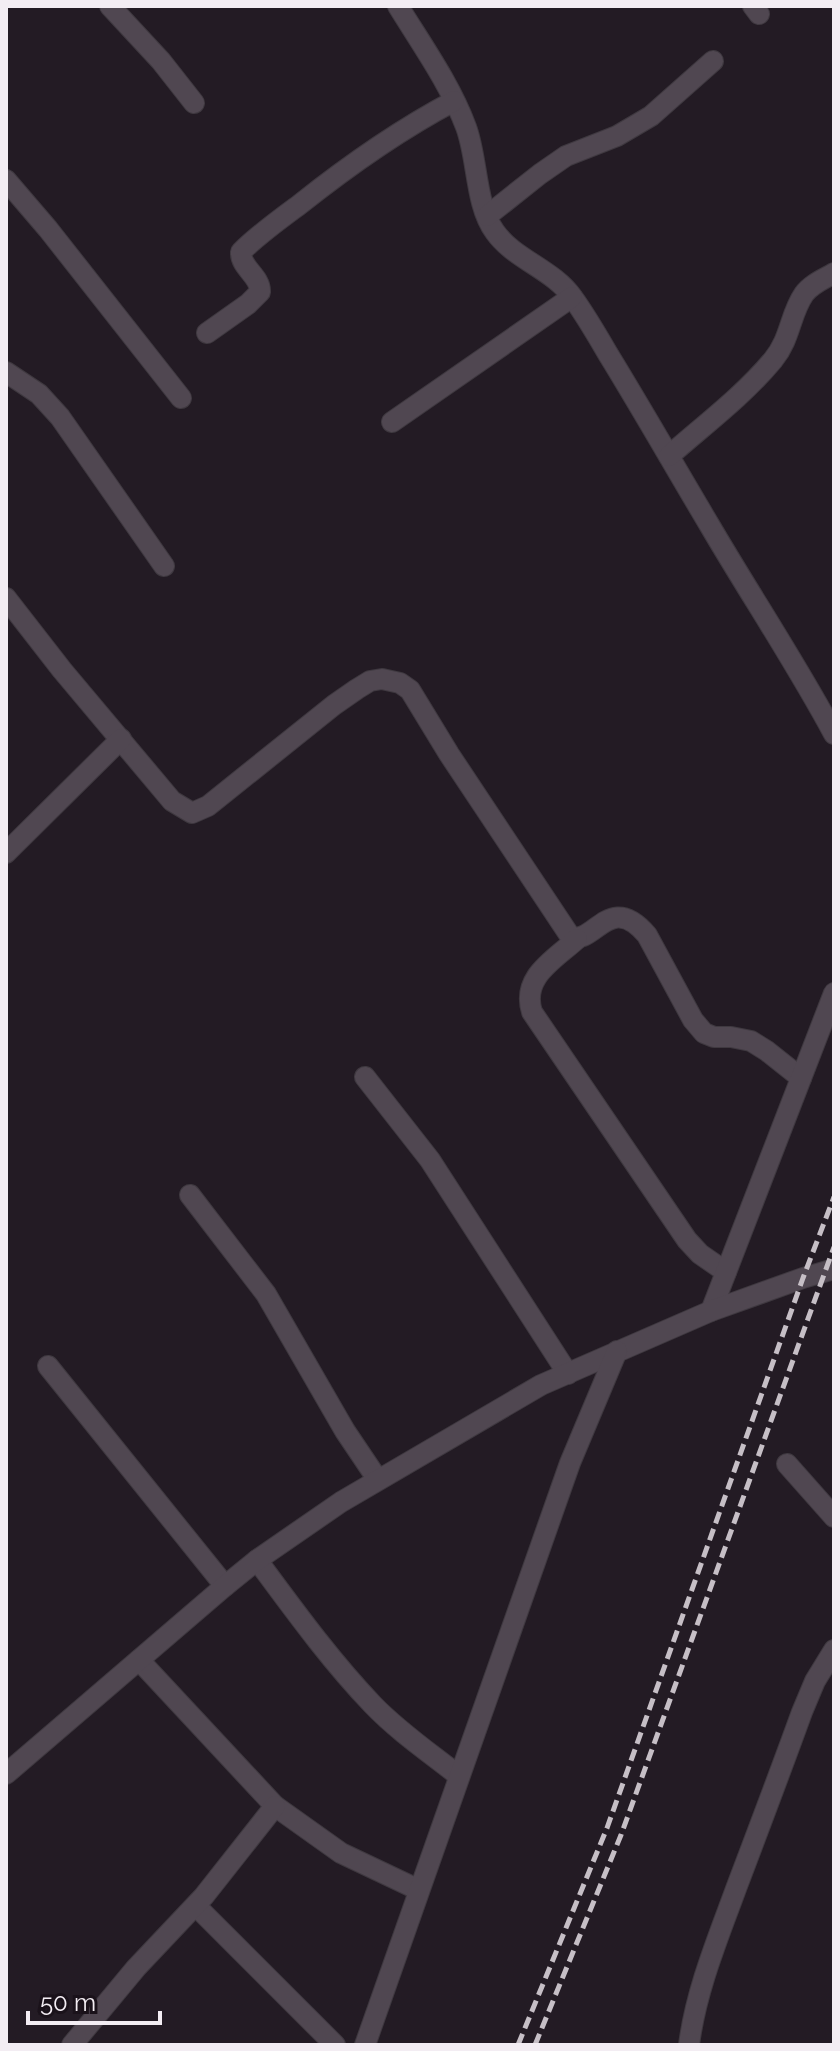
<svg xmlns="http://www.w3.org/2000/svg" width="840" height="2051" font-family="Raleway,sans-serif">
	<style>
		.lines { fill: none; stroke-linecap: round; stroke-linejoin: round }
		.minor-casing { stroke: #3f3940; stroke-width: 22 }
		.minor { stroke: #504751; stroke-width: 20 }
		.rail { stroke: #c6bfc6; stroke-width: 5; stroke-dasharray: 12 6; stroke-linecap: butt }
	</style>
	<rect width="100%" height="100%" fill="#231b24"/>
	<g class="lines">
		<g class="minor-casing">
			<g id="minor">
				<polyline points="110,6 161,61 194,103"/>
				<path d="M398,6C422,45 450,84 466,127C478,159 475,205 495,232C515,260 553,269 573,298C586,316 597,335 608,354C643,411 676,469 710,526C751,596 796,663 834,734"/>
				<polyline points="753,6 759,14"/>
				<polyline points="6,180 48,229 181,398"/>
				<polyline points="487,216 540,174 566,156 617,136 651,116 713,61"/>
				<path d="M207,333L248,304L260,292C261,276 240,268 241,252L245,248C262,232 280,219 299,205C348,166 399,130 454,101"/>
				<polyline points="6,372 39,394 60,417 164,566"/>
				<polyline points="392,422 572,297"/>
				<path d="M669,456C704,425 743,396 773,360C791,338 790,314 804,294C811,284 824,279 834,273"/>
				<path d="M6,598L62,670L172,801L192,813L208,806L334,705L357,689L370,681L382,679L400,683L410,690L449,754L570,936C594,947 609,890 647,935L693,1020L704,1033L714,1037H731L751,1041L767,1051L801,1078"/>
				<polyline points="6,853 121,739"/>
				<path d="M577,939C554,960 521,977 532,1012L687,1240L700,1254L726,1272"/>
				<polyline points="365,1077 430,1160 568,1374"/>
				<polyline points="190,1195 266,1294 345,1431 378,1480"/>
				<polyline points="711,1311 834,993"/>
				<polyline points="48,1366 225,1586"/>
				<polyline points="787,1464 834,1517"/>
				<path d="M257,1560C294,1610 330,1660 373,1705C399,1732 430,1753 459,1776"/>
				<polyline points="139,1660 275,1806 341,1853 419,1890"/>
				<polyline points="6,1774 225,1586 257,1560 341,1502 541,1385 711,1311 803,1278 834,1269"/>
				<polyline points="196,1906 335,2045"/>
				<polyline points="72,2045 136,1968 204,1896 275,1806"/>
				<polyline points="365,2045 570,1463 617,1351"/>
				<path d="M689,2045C696,1990 718,1938 737,1886C759,1828 781,1770 802,1712L815,1681L834,1650"/>
			</g>
		</g>
		<use href="#minor" class="minor"/>
		<g class="rail">
			<polyline points="518,2045 607,1828 803,1278 834,1197"/>
			<polyline points="535,2045 621,1835 834,1247"/>
		</g>
	</g>
	<rect width="840" height="2051" fill="none" stroke="#f3edf3" stroke-width="16"/>
	<path d="M28 2011v12h132v-12" fill="none" stroke="#f3edf3" stroke-width="4"/>
	<text x="40" y="2011" font-size="24" fill="#f3edf3" stroke="#1a121a" stroke-width="6" paint-order="stroke">50 m</text>
</svg>
